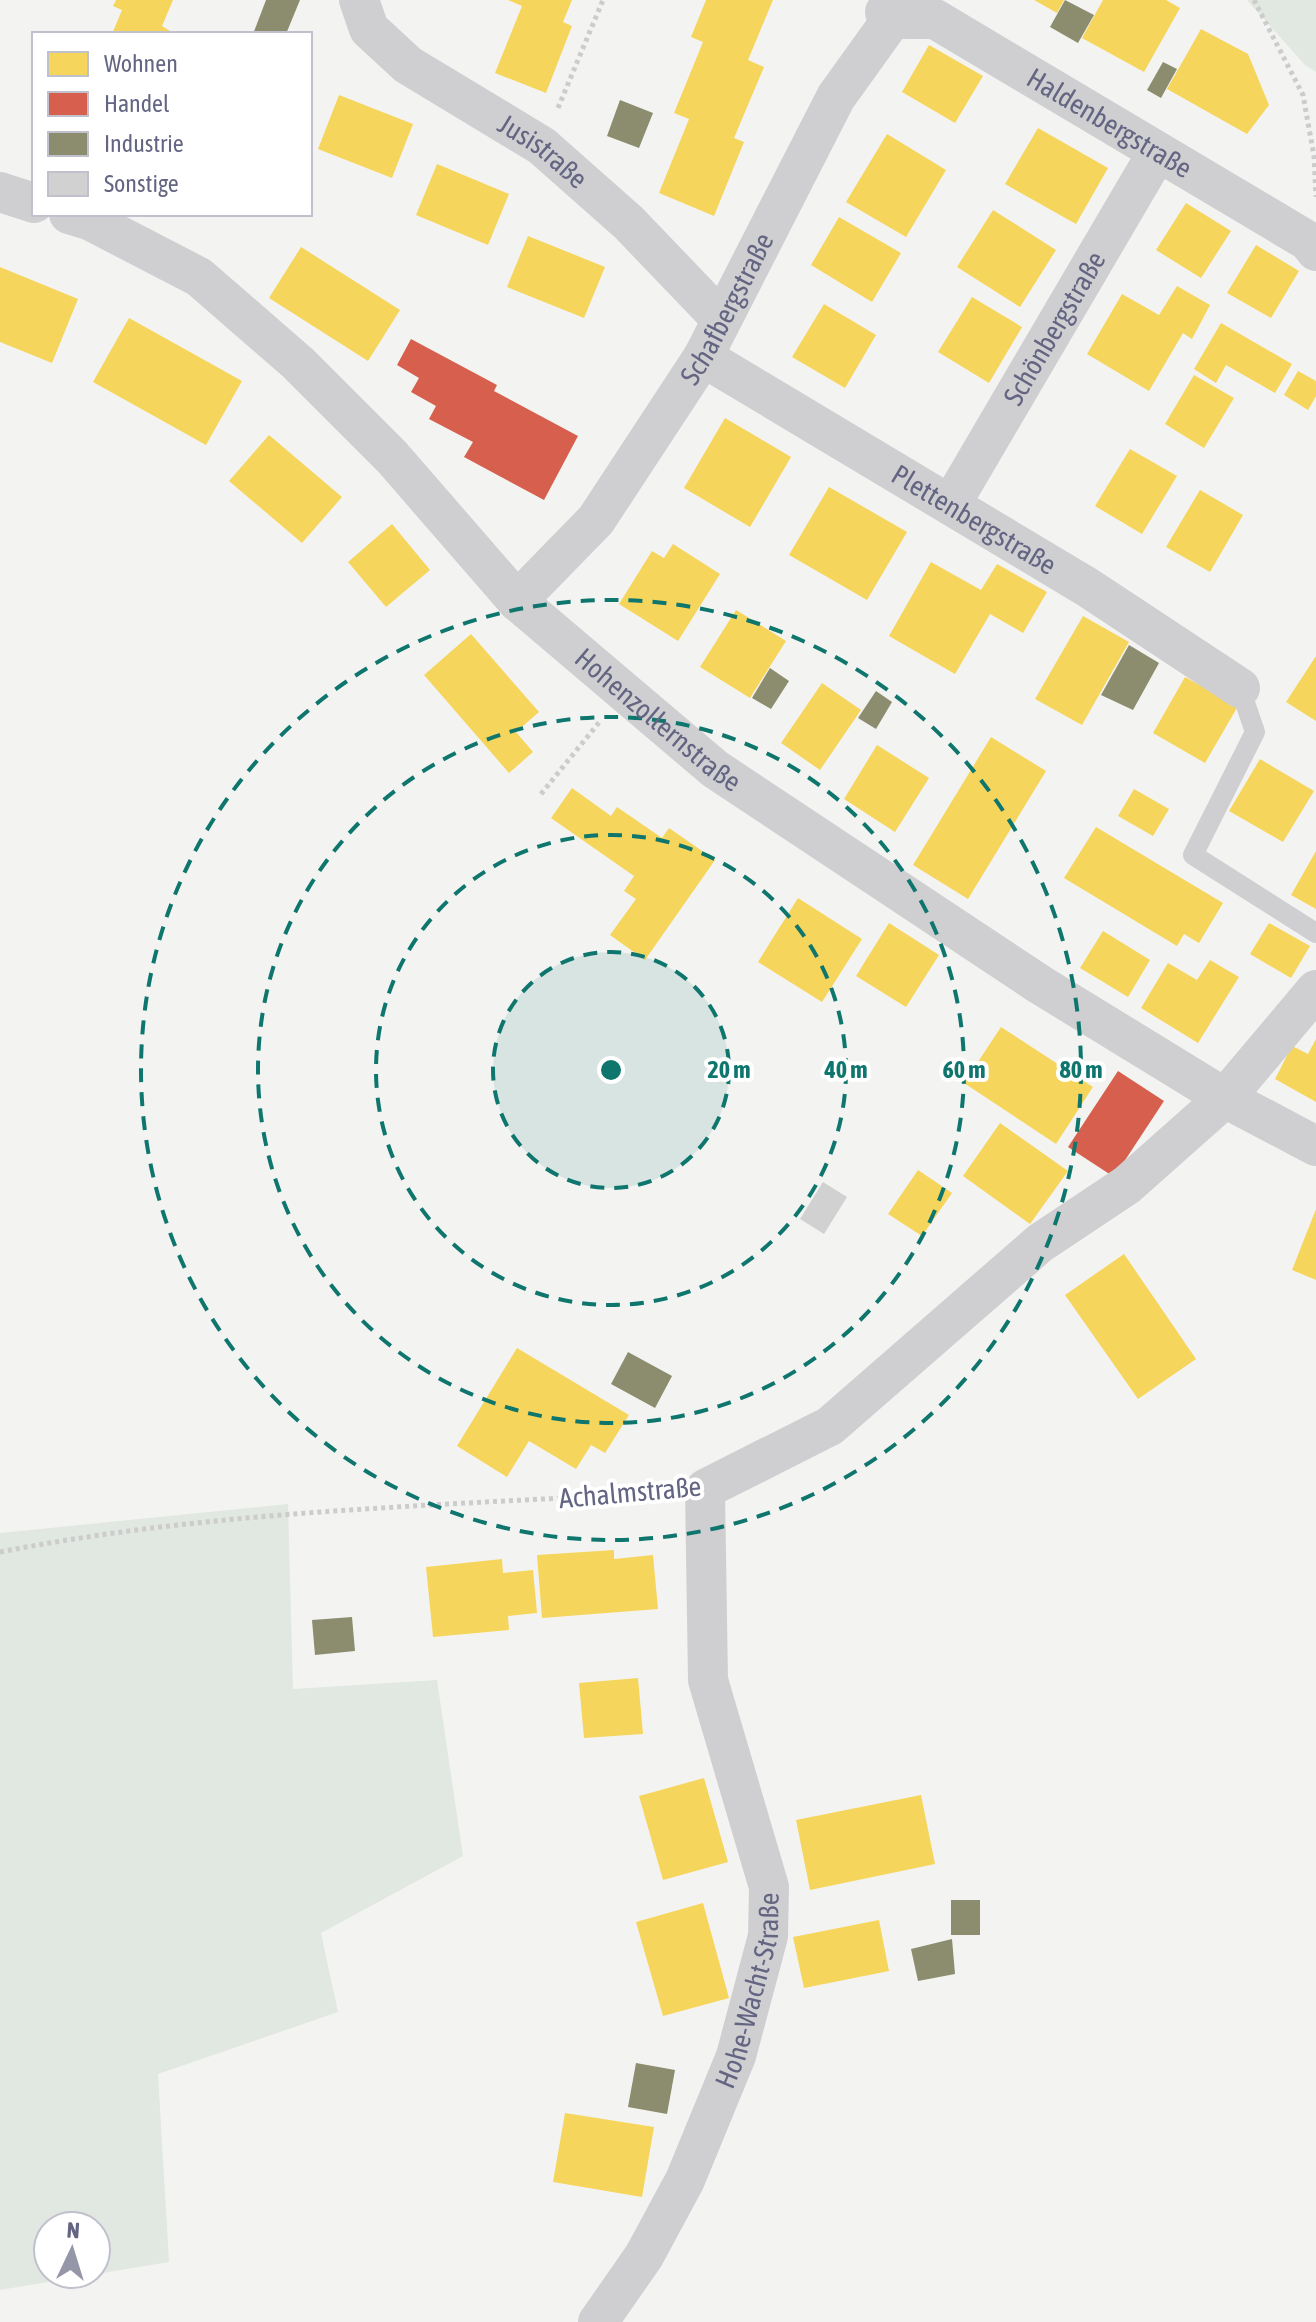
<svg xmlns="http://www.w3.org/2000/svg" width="1316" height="2322" font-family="'Asap Condensed',sans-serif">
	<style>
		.green { fill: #e1e7e1; fill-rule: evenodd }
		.homes { fill: #f6d55c }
		.shops { fill: #d6604d }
		.industry { fill: #8c8c6e }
		.building { fill: #d1d1d2 }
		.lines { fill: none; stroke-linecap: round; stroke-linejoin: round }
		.path { stroke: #cccccd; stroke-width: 5; stroke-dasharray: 4 4; stroke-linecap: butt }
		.service { stroke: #cfcfd1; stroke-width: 20 }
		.minor { stroke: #cfcfd1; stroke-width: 40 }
		.ring { fill: none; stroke: #0f766e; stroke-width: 4; stroke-dasharray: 14 10 }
		.labels { text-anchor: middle; stroke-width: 8; stroke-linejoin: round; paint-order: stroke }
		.street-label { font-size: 28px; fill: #636582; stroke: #fff }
		.centre { fill: #0f766e; stroke: #fff; stroke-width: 4 }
		.ring-label { font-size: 24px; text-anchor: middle; font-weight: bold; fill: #0f766e; stroke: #fff; stroke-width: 8; stroke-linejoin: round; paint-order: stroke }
	</style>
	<rect width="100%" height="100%" fill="#f3f4f2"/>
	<g class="green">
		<polygon points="1247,0 1316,0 1316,72 1305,65"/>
		<path d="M288,1504L293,1689L437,1680L463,1856L321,1933L338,2012L158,2074L169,2262L0,2290V1533ZM48,2226H96V2274H48Z"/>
	</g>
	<g class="homes">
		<polygon points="116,0 173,0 162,26 175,34 112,34 122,10 113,6"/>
		<polygon points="508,0 572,0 563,22 572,26 546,93 495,73 522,6"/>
		<polygon points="706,0 773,0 748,60 764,67 734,138 744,142 714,216 659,193 689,119 674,113 703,42 691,37"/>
		<polygon points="1034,0 1064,0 1057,13"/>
		<polygon points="1103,0 1166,0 1180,8 1144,72 1082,38"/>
		<polygon points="1201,29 1248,54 1269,105 1247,134 1167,89"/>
		<polygon points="929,45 983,76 955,123 902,92"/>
		<polygon points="339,95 413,124 392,178 318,149"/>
		<polygon points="1038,128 1108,168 1076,224 1005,184"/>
		<polygon points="887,134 946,170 906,237 846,202"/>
		<polygon points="437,164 509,194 488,245 416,215"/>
		<polygon points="1186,203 1231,231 1201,278 1156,250"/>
		<polygon points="993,210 1056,250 1020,307 957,267"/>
		<polygon points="839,217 901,253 872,302 811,265"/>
		<polygon points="528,236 605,267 584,318 507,287"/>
		<polygon points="1256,245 1299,271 1271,318 1227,293"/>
		<polygon points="301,247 400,310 368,361 269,298"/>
		<polygon points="0,267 78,299 52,363 0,342"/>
		<polygon points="1177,286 1210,305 1192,339 1183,333 1149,391 1087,354 1122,294 1159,315"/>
		<polygon points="972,297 1022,327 989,383 938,352"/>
		<polygon points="824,304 876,335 845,388 792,357"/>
		<polygon points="129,318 242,381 206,445 93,382"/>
		<polygon points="1221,323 1292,364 1275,393 1226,365 1216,383 1194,369"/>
		<polygon points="1298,371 1316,381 1316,396 1308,410 1284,395"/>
		<polygon points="1194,375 1234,398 1204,448 1165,424"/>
		<polygon points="725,418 791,457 750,527 684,488"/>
		<polygon points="269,435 342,497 302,543 229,481"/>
		<polygon points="1130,449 1177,476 1142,534 1095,506"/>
		<polygon points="829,487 907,532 867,600 789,555"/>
		<polygon points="1200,490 1243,515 1210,572 1166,547"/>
		<polygon points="392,524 430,570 386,607 348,562"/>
		<polygon points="673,544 720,574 678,641 619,604 652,551 664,558"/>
		<polygon points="931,562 981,590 997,564 1047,592 1023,633 990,614 955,674 889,636"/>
		<polygon points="736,610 786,641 750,698 700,667"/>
		<polygon points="1083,616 1129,642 1082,725 1035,699"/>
		<polygon points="471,634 539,712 516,732 533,752 509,773 424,675"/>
		<polygon points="1316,656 1316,721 1286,702"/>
		<polygon points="1185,677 1238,706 1205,763 1153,733"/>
		<polygon points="822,683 861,710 820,770 781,743"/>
		<polygon points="991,737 1046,771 968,899 913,865"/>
		<polygon points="877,745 929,778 895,832 844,799"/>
		<polygon points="1260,759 1314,791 1283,842 1229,811"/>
		<polygon points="572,788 611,816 617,807 662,838 669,828 715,860 645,960 610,935 636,899 624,891 634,876 551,818"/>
		<polygon points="1134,789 1169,809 1153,836 1118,816"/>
		<polygon points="1096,827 1223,903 1199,943 1184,934 1177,946 1064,878"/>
		<polygon points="1316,851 1316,909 1291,895"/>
		<polygon points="798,898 862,939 822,1002 758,962"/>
		<polygon points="889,923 939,955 906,1007 856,976"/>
		<polygon points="1269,923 1310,946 1291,978 1250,954"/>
		<polygon points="1103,931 1150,960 1128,997 1080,968"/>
		<polygon points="1210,960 1239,977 1198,1043 1141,1008 1168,963 1197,980"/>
		<polygon points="1001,1027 1093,1087 1056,1144 964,1083"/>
		<polygon points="1316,1039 1316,1102 1275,1079 1292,1046 1308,1054"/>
		<polygon points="1000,1123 1068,1171 1030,1224 963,1176"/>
		<polygon points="918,1170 952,1193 922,1236 888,1214"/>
		<polygon points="1316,1209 1316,1280 1292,1270"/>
		<polygon points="1124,1254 1196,1359 1138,1399 1065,1295"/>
		<polygon points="517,1348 629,1415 605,1453 591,1445 576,1469 529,1441 507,1477 457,1446"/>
		<polygon points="614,1550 614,1559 653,1555 658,1609 542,1618 537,1555"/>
		<polygon points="502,1559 503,1573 533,1570 537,1613 508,1616 509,1630 433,1637 426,1567"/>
		<polygon points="638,1678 643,1734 584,1738 579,1683"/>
		<polygon points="704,1778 728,1862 663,1880 639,1796"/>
		<polygon points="921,1795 935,1864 810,1890 796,1820"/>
		<polygon points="703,1903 729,1998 663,2016 636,1922"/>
		<polygon points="879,1920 889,1971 804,1988 793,1937"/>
		<polygon points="565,2113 654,2127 642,2197 553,2182"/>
	</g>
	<g class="shops">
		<polygon points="411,339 497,385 494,391 578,436 544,500 464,457 473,442 429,419 436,406 411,392 419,378 397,365"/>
		<polygon points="1118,1071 1164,1101 1114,1177 1068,1147"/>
	</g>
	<g class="industry">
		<polygon points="266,0 300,0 286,34 253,34"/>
		<polygon points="1065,0 1094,15 1078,43 1050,27"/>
		<polygon points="1163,62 1177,69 1161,98 1147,90"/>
		<polygon points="620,100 653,113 639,148 607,136"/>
		<polygon points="1129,645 1159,663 1133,710 1101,695"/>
		<polygon points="770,668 789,681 771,709 752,698"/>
		<polygon points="876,691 892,702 876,729 858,718"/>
		<polygon points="628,1352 672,1376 655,1408 611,1384"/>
		<polygon points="352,1617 355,1651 315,1655 312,1620"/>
		<rect x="951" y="1900" width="29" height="35"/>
		<polygon points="952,1939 955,1974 918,1981 911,1949"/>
		<polygon points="636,2063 675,2070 667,2114 628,2107"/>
	</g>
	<polygon class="building" points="823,1182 847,1197 824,1234 800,1219"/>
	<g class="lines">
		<g class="path">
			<polyline points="1254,0 1303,95 1314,156 1316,197"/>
			<polyline points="558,108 603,0"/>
			<polyline points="541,794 601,720"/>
			<path d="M0,1552C219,1509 445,1506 668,1492"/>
		</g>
		<polyline class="service" points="1240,688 1255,732 1193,855 1316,933"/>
		<g class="minor">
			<path id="s1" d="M359,0L369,29L408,65L542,146L629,223L721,319"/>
			<path id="s2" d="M885,12L892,19H935L1308,241L1316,251"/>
			<polyline points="0,192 34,203"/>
			<path id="s3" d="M69,214L89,220L199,277L298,363L392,457L517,601L715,769L1039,984L1225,1098L1316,1146"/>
			<path id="s4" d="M703,357L1087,587L1240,688"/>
			<path id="s5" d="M951,504L1157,153"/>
			<path id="s6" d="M517,601L596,520L703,357L836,97L892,19L914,0"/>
			<path id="s7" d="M598,2322L644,2256L685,2180L736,2056L768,1936L769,1887L708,1680L705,1489L830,1426L1040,1243L1127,1185L1225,1098L1316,990"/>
		</g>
	</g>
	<circle cx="611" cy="1070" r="118" fill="#0f766e" fill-opacity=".12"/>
	<g class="ring">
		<circle cx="611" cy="1070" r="118"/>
		<circle cx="611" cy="1070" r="235"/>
		<circle cx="611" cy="1070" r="353"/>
		<circle cx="611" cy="1070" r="470"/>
	</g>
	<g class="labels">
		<g class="street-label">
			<text dy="10" stroke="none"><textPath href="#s2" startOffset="256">Haldenbergstraße</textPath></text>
			<text dy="10" stroke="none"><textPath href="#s1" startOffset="244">Jusistraße</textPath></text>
			<text dy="10" stroke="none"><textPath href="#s6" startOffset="362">Schafbergstraße</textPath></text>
			<text dy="10" stroke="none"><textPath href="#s5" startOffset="204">Schönbergstraße</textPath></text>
			<text dy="10" stroke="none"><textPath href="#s4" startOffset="316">Plettenbergstraße</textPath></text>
			<text dy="10" stroke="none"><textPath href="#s3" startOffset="784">Hohenzollernstraße</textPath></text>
			<text transform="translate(630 1492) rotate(-5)" y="10">Achalmstraße</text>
			<text dy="10" stroke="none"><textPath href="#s7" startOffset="368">Hohe-Wacht-Straße</textPath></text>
		</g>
	</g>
	<circle cx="611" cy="1070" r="12" class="centre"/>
	<g class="ring-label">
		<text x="729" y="1078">20 m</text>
		<text x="846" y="1078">40 m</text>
		<text x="964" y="1078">60 m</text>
		<text x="1081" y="1078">80 m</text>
	</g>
	<rect x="32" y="32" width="280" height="184" fill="#ffffff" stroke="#c1c1cd" stroke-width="2"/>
	<rect x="48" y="52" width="40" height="24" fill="#f6d55c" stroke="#c1c1cd" stroke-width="2"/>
	<text x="104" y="72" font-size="24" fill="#636582">Wohnen</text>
	<rect x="48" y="92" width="40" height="24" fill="#d6604d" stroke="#c1c1cd" stroke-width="2"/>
	<text x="104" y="112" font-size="24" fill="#636582">Handel</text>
	<rect x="48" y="132" width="40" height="24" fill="#8c8c6e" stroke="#c1c1cd" stroke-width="2"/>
	<text x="104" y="152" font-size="24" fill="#636582">Industrie</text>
	<rect x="48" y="172" width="40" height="24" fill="#d1d1d2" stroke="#c1c1cd" stroke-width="2"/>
	<text x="104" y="192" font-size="24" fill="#636582">Sonstige</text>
	<g transform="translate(72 2250) rotate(4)"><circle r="38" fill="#ffffff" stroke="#c1c1cd" stroke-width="2"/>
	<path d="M0-6L14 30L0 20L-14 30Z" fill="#9597a9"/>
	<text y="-12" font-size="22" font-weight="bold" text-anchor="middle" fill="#636582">N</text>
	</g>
</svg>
